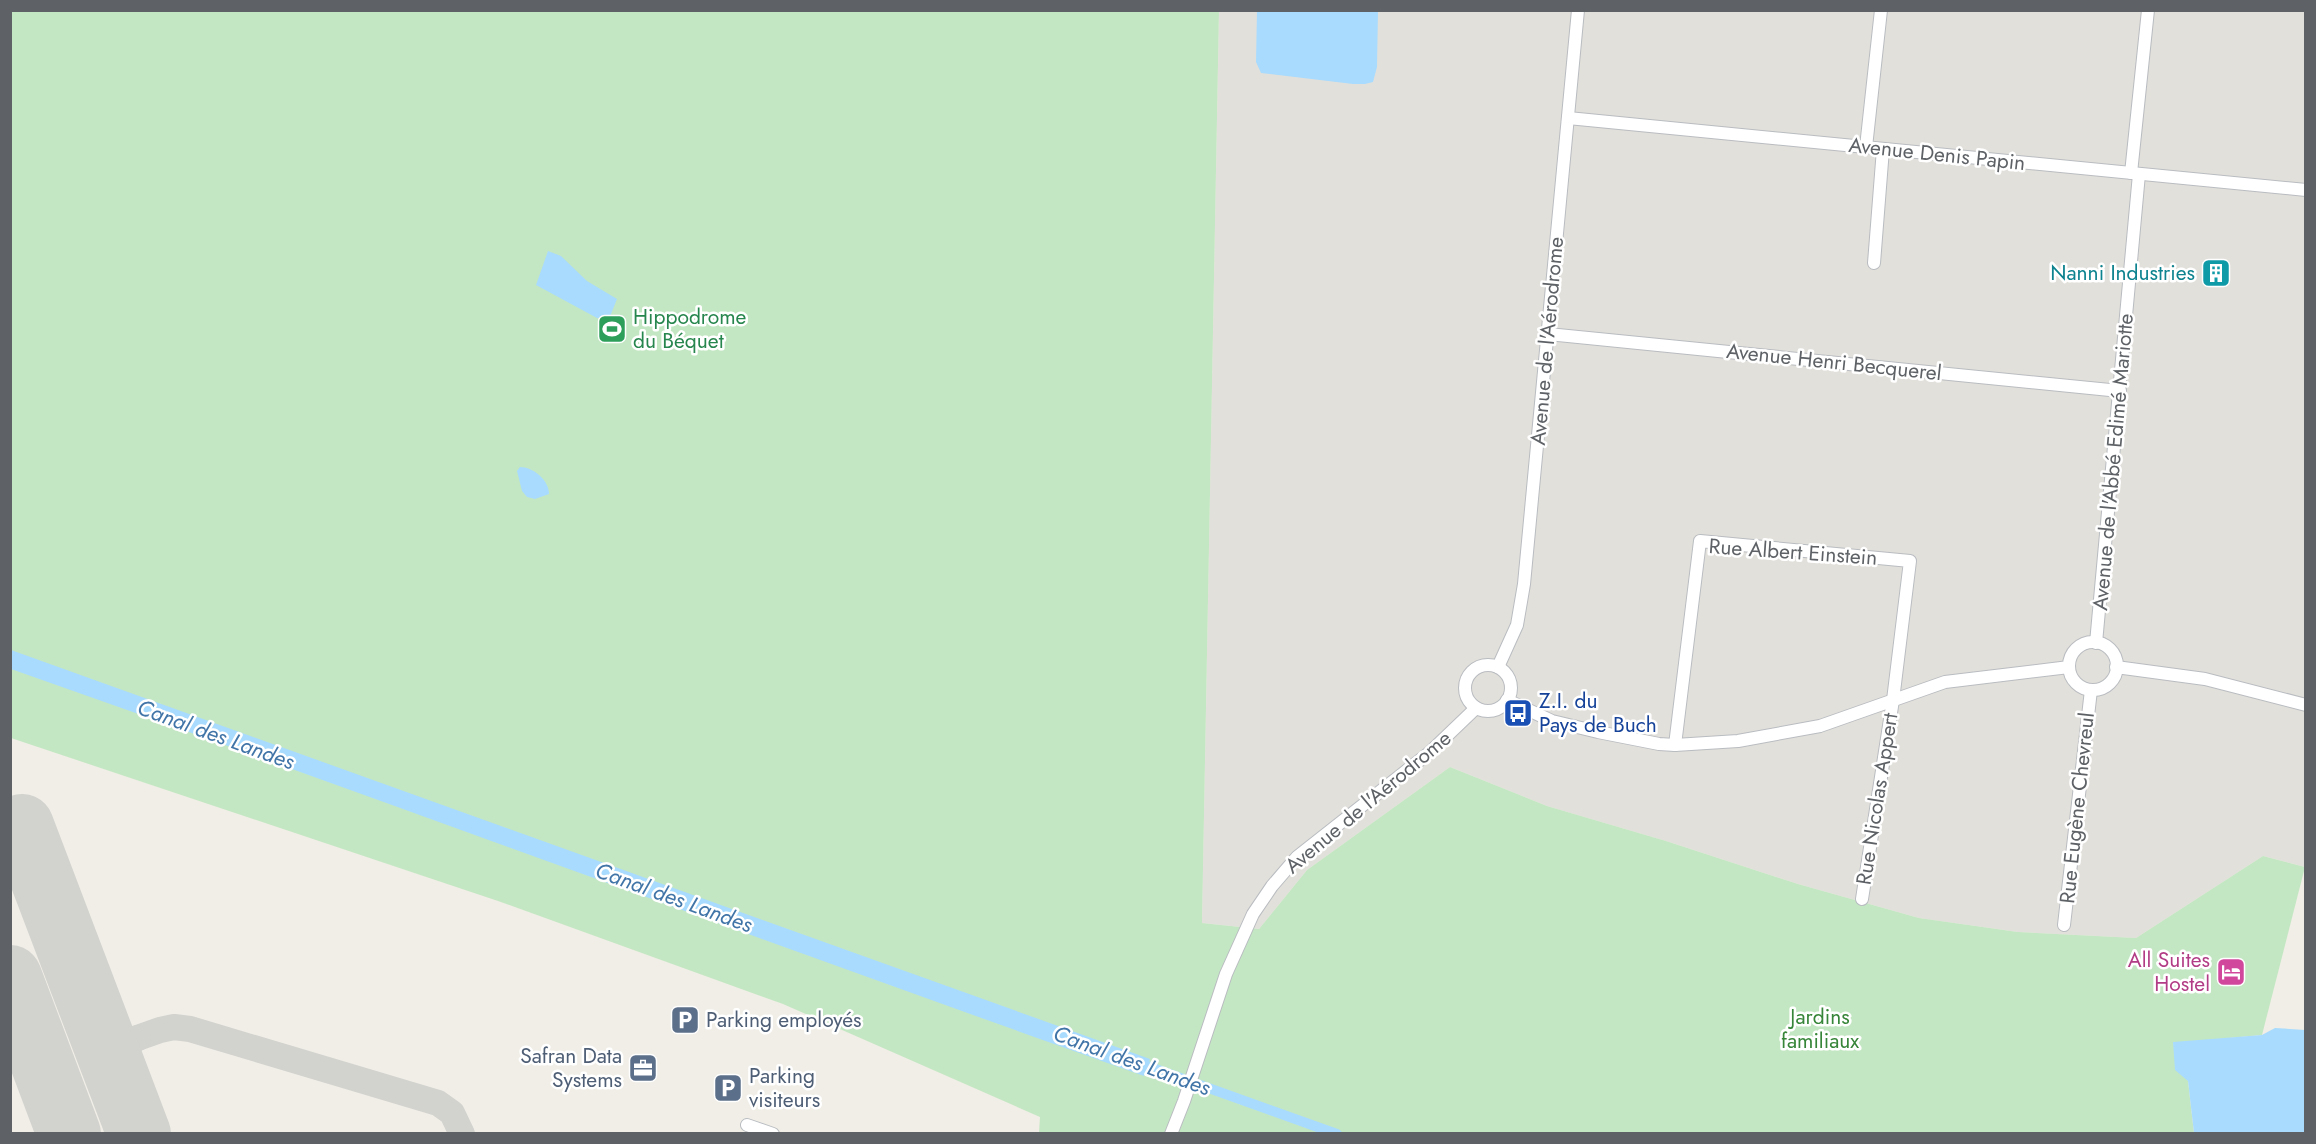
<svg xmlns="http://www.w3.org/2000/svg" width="2316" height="1144" font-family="Jost,sans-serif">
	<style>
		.industrial { fill: #e2e0db }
		.green { fill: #c4e7c3 }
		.water { fill: #a8dbfe }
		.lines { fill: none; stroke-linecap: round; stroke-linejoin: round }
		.canal { stroke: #a8dbfe; stroke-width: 10 }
		.taxiway { stroke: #d2d2ce; stroke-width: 26 }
		.runway { stroke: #d2d2ce; stroke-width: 64 }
		.minor-casing { stroke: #b9bcc0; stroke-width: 14 }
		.minor { stroke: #fff; stroke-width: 12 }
		.labels { text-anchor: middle; stroke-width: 5; stroke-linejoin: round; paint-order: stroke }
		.street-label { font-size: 21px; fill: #5e6266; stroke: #fff }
		.culture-label { font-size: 21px; fill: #0d838f; stroke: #fff; text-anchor: end }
		.leisure-label { font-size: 21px; fill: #27864d; stroke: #fff; text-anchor: start }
		.transit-label { font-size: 21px; fill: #164399; stroke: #fff; text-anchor: start }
		.hotel-label { font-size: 21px; fill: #b23c85; stroke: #fff; text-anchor: end }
		.park-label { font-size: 21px; fill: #368538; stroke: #fff }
		.service-label { font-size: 21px; fill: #4e5e75; stroke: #fff; text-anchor: start }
		.water-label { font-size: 22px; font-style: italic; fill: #4175a8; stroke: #fff }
	</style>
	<rect width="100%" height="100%" fill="#f0eee6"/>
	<polygon class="industrial" points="1219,11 2305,11 2305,867 2263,856 2136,938 2018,932 1919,918 1798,884 1666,841 1547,806 1450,767 1307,870 1259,929 1202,923"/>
	<polygon class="green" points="11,11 1219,11 1202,923 1259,929 1307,870 1450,767 1547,806 1666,841 1798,884 1919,918 2018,932 2136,938 2263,856 2305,867 2262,1035 2173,1043 2188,1081 2194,1133 1039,1133 1040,1117 783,1004 498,901 11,738"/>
	<g class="water">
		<polygon points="1257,10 1378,11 1377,67 1373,82 1365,84 1353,84 1261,73 1256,62"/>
		<polygon points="548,251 561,256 587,281 617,299 609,319 597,318 536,285"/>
		<path d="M520,467C533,467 549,480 549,494L535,499L527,497L522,491L517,471Z"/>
		<path d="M11,650L1150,1059L1144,1076C766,942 389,802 11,669Z"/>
		<polygon points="2275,1028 2305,1030 2305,1133 2194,1133 2188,1081 2175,1070 2173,1042 2262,1035"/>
	</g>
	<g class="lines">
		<polyline class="canal" points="1136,1062 1337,1134"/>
		<g class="taxiway">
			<polyline points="98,1022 114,1039 129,1041 160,1030 174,1027 190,1029 438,1103 452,1113 462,1134"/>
			<path d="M119,1082C112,1061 118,1046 138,1038"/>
		</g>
		<g class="runway">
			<polyline points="22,826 139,1134"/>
			<polyline points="10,977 69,1134"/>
		</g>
		<g class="minor-casing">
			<g id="minor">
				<polyline points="1568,118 2306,190"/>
				<polyline points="1866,147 1881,10"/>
				<polyline points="2131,173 2148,10"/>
				<polyline points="1874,263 1883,149"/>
				<polyline points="1548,334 2120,391"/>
				<circle cx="2093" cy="666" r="24"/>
				<polyline points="2096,643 2139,174"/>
				<circle cx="1488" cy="688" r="23"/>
				<polyline points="1498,667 1517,625 1524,584 1578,10"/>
				<polyline points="2116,667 2205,679 2306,705"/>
				<polyline points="1507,700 1552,721 1598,732 1659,744 1675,745 1738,741 1820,726 1945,682 2069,667"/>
				<polyline points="1675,745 1700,541 1910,561 1893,700 1862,899"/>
				<polyline points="2064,925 2091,690"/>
				<polyline points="747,1125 773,1134"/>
				<polyline points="1171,1134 1184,1101 1226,974 1253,914 1272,886 1297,857 1429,753 1476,708"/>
			</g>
		</g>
		<use href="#minor" class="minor"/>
	</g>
	<defs>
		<g id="building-square" transform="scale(1.5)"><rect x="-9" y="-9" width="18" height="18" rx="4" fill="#0f9aa8" stroke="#fff"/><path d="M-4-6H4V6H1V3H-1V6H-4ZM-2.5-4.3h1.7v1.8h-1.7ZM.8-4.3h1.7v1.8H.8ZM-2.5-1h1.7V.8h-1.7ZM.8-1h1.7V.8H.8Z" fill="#fff"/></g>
		<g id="stadium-square" transform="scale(1.5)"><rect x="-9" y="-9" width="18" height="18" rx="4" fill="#2e9e5b" stroke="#fff"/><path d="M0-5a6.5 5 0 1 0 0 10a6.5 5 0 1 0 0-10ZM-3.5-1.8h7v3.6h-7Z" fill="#fff"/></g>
		<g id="bus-square" transform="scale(1.5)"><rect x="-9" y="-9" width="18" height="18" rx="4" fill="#1a4fb4" stroke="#fff"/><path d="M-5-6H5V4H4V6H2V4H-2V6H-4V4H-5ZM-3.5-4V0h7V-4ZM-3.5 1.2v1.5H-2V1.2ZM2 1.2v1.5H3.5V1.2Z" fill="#fff"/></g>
		<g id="hotel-square" transform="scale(1.5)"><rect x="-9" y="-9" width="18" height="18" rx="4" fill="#d1479c" stroke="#fff"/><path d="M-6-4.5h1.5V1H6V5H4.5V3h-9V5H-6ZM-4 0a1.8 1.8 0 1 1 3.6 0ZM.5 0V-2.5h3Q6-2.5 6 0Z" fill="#fff"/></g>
		<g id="parking-square" transform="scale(1.5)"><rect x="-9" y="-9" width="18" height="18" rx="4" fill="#5c6f8a" stroke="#fff"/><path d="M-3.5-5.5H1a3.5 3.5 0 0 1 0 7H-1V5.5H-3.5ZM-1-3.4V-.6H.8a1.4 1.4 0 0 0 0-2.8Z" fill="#fff"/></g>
		<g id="office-square" transform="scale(1.5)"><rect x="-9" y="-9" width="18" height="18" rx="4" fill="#5c6f8a" stroke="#fff"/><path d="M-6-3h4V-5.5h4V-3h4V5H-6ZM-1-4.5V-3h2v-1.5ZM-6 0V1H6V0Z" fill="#fff"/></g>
	</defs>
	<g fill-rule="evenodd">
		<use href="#building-square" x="2216" y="273"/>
		<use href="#stadium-square" x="612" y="329"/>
		<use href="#bus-square" x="1518" y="713"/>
		<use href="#hotel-square" x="2231" y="972"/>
		<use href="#parking-square" x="685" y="1020"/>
		<use href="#office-square" x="643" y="1068"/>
		<use href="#parking-square" x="728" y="1088"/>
	</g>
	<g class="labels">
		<g class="street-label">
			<text transform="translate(1937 154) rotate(6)" y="7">Avenue Denis Papin</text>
			<text transform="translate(1547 341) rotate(-85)" y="7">Avenue de l'Aérodrome</text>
			<text transform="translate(1834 362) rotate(6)" y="7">Avenue Henri Becquerel</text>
			<text transform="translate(2113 462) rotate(-85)" y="7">Avenue de l'Abbé Edimé Mariotte</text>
			<text transform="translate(1793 552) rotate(4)" y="7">Rue Albert Einstein</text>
			<text transform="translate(1877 799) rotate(-81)" y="7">Rue Nicolas Appert</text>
			<text transform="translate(1368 802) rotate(-40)" y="7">Avenue de l'Aérodrome</text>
			<text transform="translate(2077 808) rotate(-84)" y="7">Rue Eugène Chevreul</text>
		</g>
		<g class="culture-label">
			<text x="2195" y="280">Nanni Industries</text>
		</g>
		<g class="leisure-label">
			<text x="633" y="324">Hippodrome<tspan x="633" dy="24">du Béquet</tspan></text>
		</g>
		<g class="transit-label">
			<text x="1539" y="708">Z.I. du<tspan x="1539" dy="24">Pays de Buch</tspan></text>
		</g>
		<g class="hotel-label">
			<text x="2210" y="967">All Suites<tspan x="2210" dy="24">Hostel</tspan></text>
		</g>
		<g class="park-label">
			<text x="1820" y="1024">Jardins<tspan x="1820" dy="24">familiaux</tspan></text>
		</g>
		<g class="service-label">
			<text x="706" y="1027">Parking employés</text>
			<text x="622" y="1063" text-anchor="end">Safran Data<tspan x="622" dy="24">Systems</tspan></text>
			<text x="749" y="1083">Parking<tspan x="749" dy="24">visiteurs</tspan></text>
		</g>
		<g class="water-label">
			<text transform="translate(216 734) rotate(20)" y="8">Canal des Landes</text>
			<text transform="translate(674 897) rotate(20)" y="8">Canal des Landes</text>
			<text transform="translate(1132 1060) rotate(20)" y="8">Canal des Landes</text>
		</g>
	</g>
	<rect width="2316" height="1144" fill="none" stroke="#5e6266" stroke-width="24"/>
</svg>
